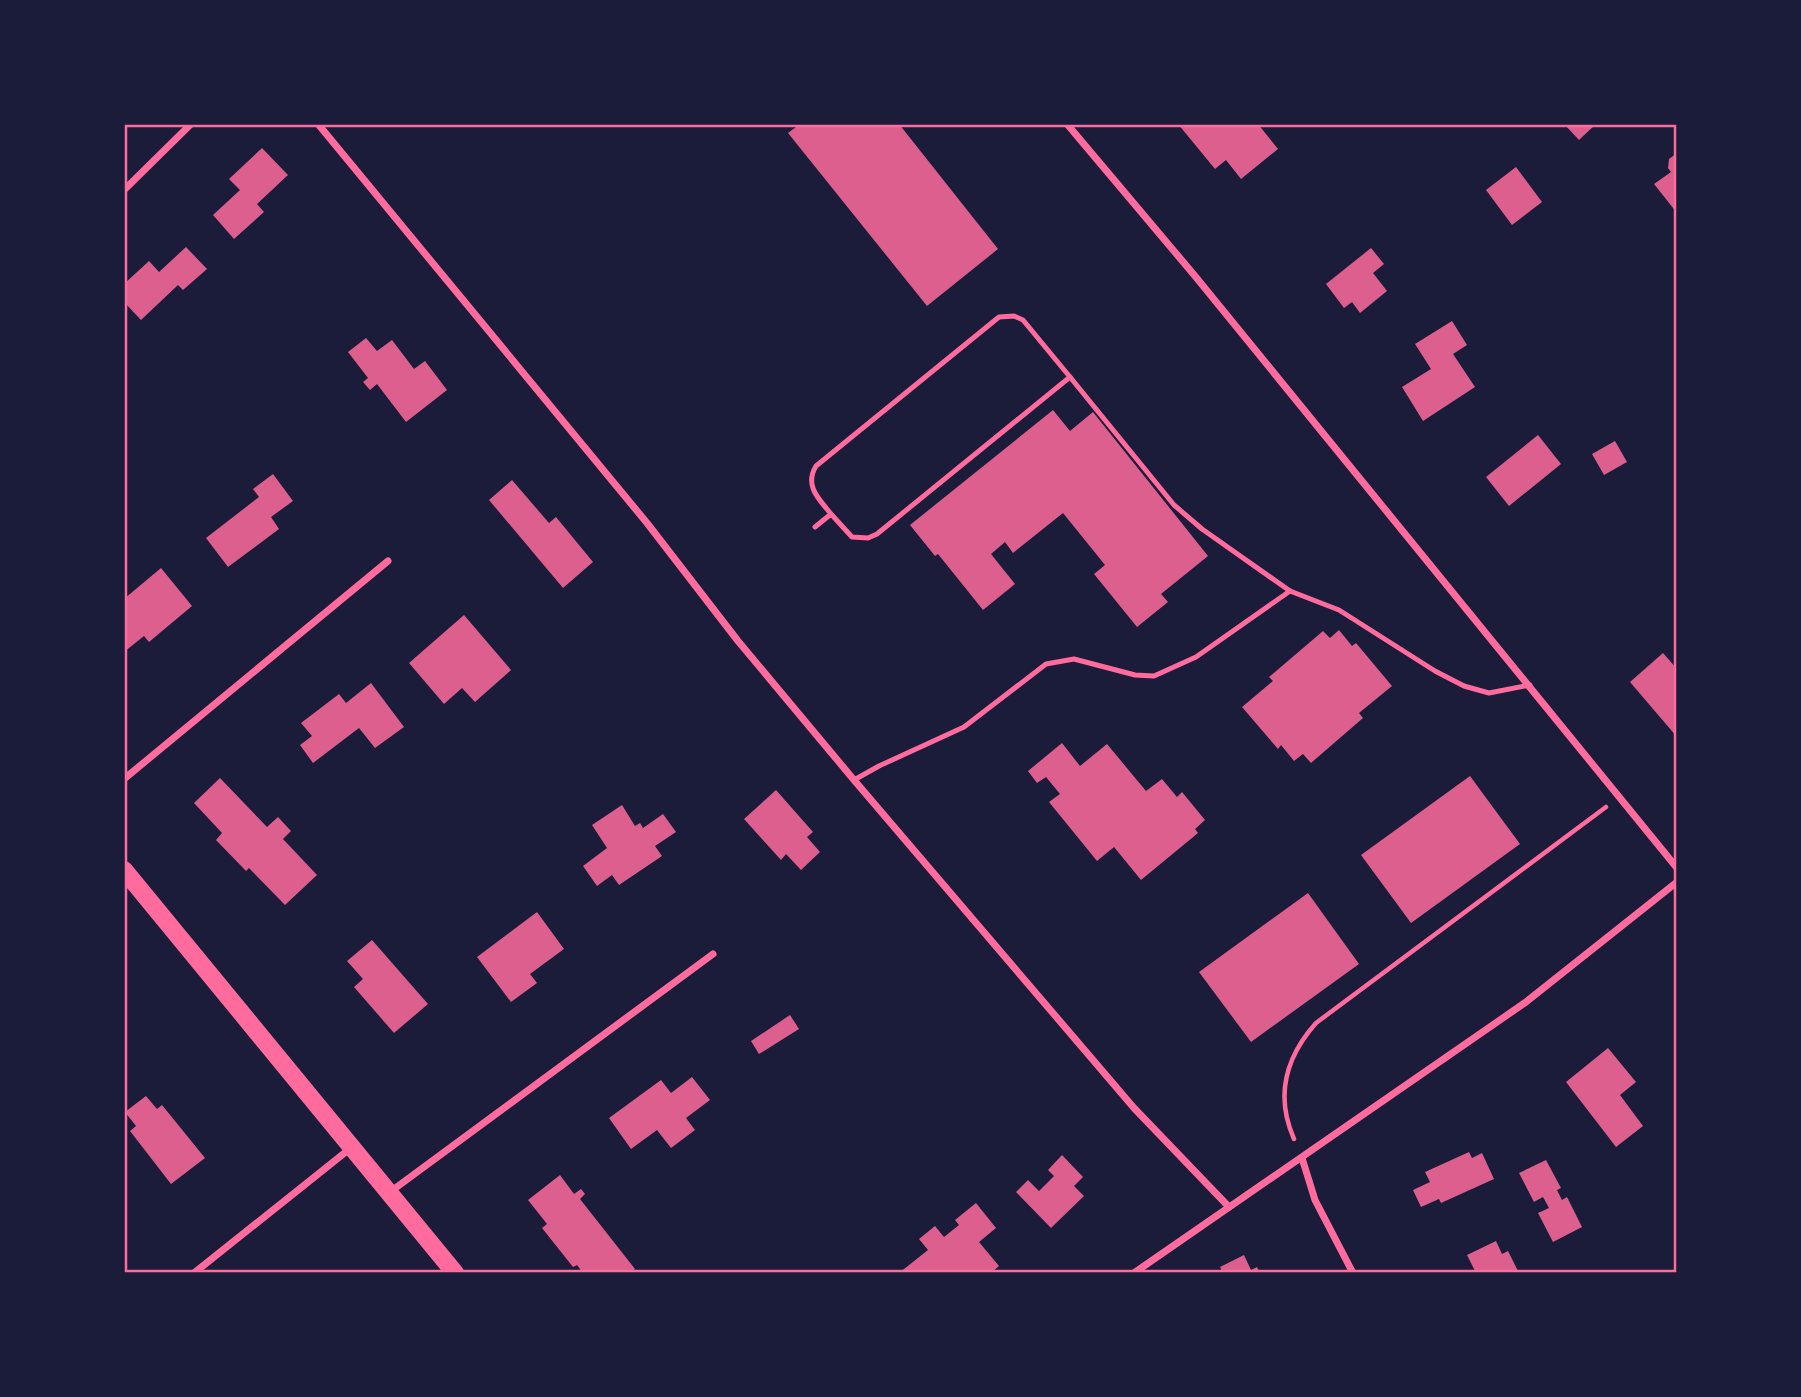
<svg xmlns="http://www.w3.org/2000/svg" width="1801" height="1397" font-family="Jost,sans-serif">
	<style>
		.building { fill: #dd5f8e }
		.lines { fill: none; stroke-linecap: round; stroke-linejoin: round }
		.path { stroke: #ff6b9d; stroke-width: 4.5 }
		.service { stroke: #ff6b9d; stroke-width: 5 }
		.minor { stroke: #ff6b9d; stroke-width: 7 }
		.primary { stroke: #ff6b9d; stroke-width: 18 }
		.neatline { fill: none; stroke: #ff6b9d; stroke-width: 2.5 }
	</style>
	<rect width="100%" height="100%" fill="#1b1b3a"/>
	<g class="building">
		<polygon points="800,124 899,124 998,249 927,306 788,133"/>
		<polygon points="1178,124 1258,124 1278,149 1241,179 1226,160 1215,169"/>
		<polygon points="1564,124 1596,124 1579,140"/>
		<polygon points="262,148 288,175 257,204 264,212 234,239 213,215 240,190 229,179"/>
		<polygon points="1677,153 1677,213 1654,184 1671,172 1668,168 1669,159"/>
		<polygon points="1516,167 1542,202 1512,225 1486,190"/>
		<polygon points="186,247 207,269 183,290 178,285 141,320 124,302 124,284 149,261 159,272"/>
		<polygon points="1371,248 1384,264 1373,273 1387,291 1360,313 1352,302 1344,308 1326,284"/>
		<polygon points="1452,321 1467,345 1453,354 1475,387 1423,421 1402,387 1431,369 1415,344"/>
		<polygon points="366,338 377,351 392,340 414,369 425,361 447,390 406,422 377,384 370,390 363,382 368,378 348,352"/>
		<polygon points="1053,410 1070,431 1093,412 1208,556 1161,594 1168,602 1137,627 1094,574 1105,565 1063,513 1013,553 1005,542 991,554 1015,584 983,610 938,554 935,556 910,525"/>
		<polygon points="1538,435 1561,464 1509,506 1486,477"/>
		<polygon points="1615,441 1627,462 1604,475 1592,454"/>
		<polygon points="273,474 293,501 271,517 279,529 228,567 206,538 259,497 253,489"/>
		<polygon points="512,480 549,523 556,517 593,562 563,588 489,500"/>
		<polygon points="161,568 192,606 149,642 144,636 124,652 124,599"/>
		<polygon points="464,615 511,670 475,702 462,688 444,704 409,663"/>
		<polygon points="1339,630 1352,646 1356,643 1392,686 1359,713 1363,718 1311,763 1303,754 1294,761 1281,745 1278,749 1242,707 1273,681 1269,677 1323,631 1330,638"/>
		<polygon points="1663,653 1677,669 1677,737 1630,682"/>
		<polygon points="371,683 404,727 375,748 359,728 313,763 300,745 312,736 301,723 339,694 346,703"/>
		<polygon points="1062,743 1080,766 1107,744 1146,791 1162,779 1177,797 1182,792 1205,820 1195,829 1198,833 1141,880 1114,847 1097,861 1049,802 1060,794 1046,777 1037,783 1028,771"/>
		<polygon points="1470,776 1520,844 1411,923 1361,855"/>
		<polygon points="220,778 267,827 278,817 291,831 283,839 317,875 285,905 249,868 246,871 216,840 222,833 194,803"/>
		<polygon points="776,790 813,832 807,837 820,852 801,870 786,854 781,860 744,819"/>
		<polygon points="622,805 635,826 640,823 643,828 663,814 676,832 655,846 662,856 619,885 612,875 597,886 583,866 607,848 592,825"/>
		<polygon points="1308,893 1359,964 1251,1042 1199,972"/>
		<polygon points="537,912 564,949 530,974 537,983 511,1002 477,957"/>
		<polygon points="372,940 428,1004 394,1033 354,987 363,979 347,961"/>
		<polygon points="790,1015 799,1029 759,1054 751,1041"/>
		<polygon points="1608,1048 1636,1082 1620,1095 1643,1126 1616,1147 1566,1082"/>
		<polygon points="692,1077 710,1100 686,1118 695,1130 671,1148 657,1130 631,1149 609,1118 661,1080 671,1093"/>
		<polygon points="146,1096 157,1109 162,1105 205,1158 171,1184 130,1131 136,1126 125,1112"/>
		<polygon points="1469,1152 1472,1158 1482,1153 1494,1179 1441,1203 1439,1199 1421,1207 1413,1190 1430,1182 1425,1172"/>
		<polygon points="1062,1155 1083,1177 1074,1186 1084,1196 1051,1228 1016,1192 1028,1180 1039,1191 1054,1176 1048,1170"/>
		<polygon points="1546,1160 1561,1188 1557,1190 1562,1200 1567,1197 1582,1227 1553,1242 1538,1213 1549,1208 1543,1197 1534,1202 1519,1173"/>
		<polygon points="560,1175 574,1194 581,1189 585,1194 580,1199 635,1269 630,1273 583,1273 577,1265 573,1267 542,1228 547,1224 528,1200"/>
		<polygon points="976,1203 996,1228 979,1242 999,1266 991,1273 899,1273 928,1250 919,1239 935,1226 944,1237 959,1225 955,1220"/>
		<polygon points="1496,1241 1502,1254 1508,1251 1519,1273 1476,1273 1467,1255"/>
		<polygon points="1244,1255 1251,1270 1257,1267 1260,1273 1223,1273 1220,1267"/>
	</g>
	<g class="lines">
		<path class="path" d="M1294,1139C1275,1096 1285,1058 1316,1023L1606,807"/>
		<g class="service">
			<polyline points="1070,377 1174,505 1202,529 1290,591 1339,610 1435,671 1464,686 1489,693 1530,685"/>
			<path d="M815,527L831,514L852,537L868,538L877,534L1070,377L1023,320L1014,316L999,317L816,466C804,486 819,499 831,514"/>
			<polyline points="854,780 879,766 964,727 1046,664 1074,659 1135,675 1154,676 1196,657 1290,591"/>
		</g>
		<g class="minor">
			<polyline points="318,124 647,523 738,641 854,780 1134,1108 1229,1207"/>
			<polyline points="1067,124 1195,276 1677,868"/>
			<polyline points="124,190 191,124"/>
			<polyline points="124,779 388,561"/>
			<polyline points="1302,1158 1315,1200 1353,1273"/>
			<polyline points="390,1192 713,954"/>
			<polyline points="194,1273 352,1147"/>
			<polyline points="1134,1273 1526,1002 1677,882"/>
		</g>
		<polyline class="primary" points="124,870 455,1273"/>
	</g>
	<rect width="1801" height="1397" fill="none" stroke="#1b1b3a" stroke-width="252"/>
	<rect x="126" y="126" width="1549" height="1145" class="neatline"/>
</svg>
